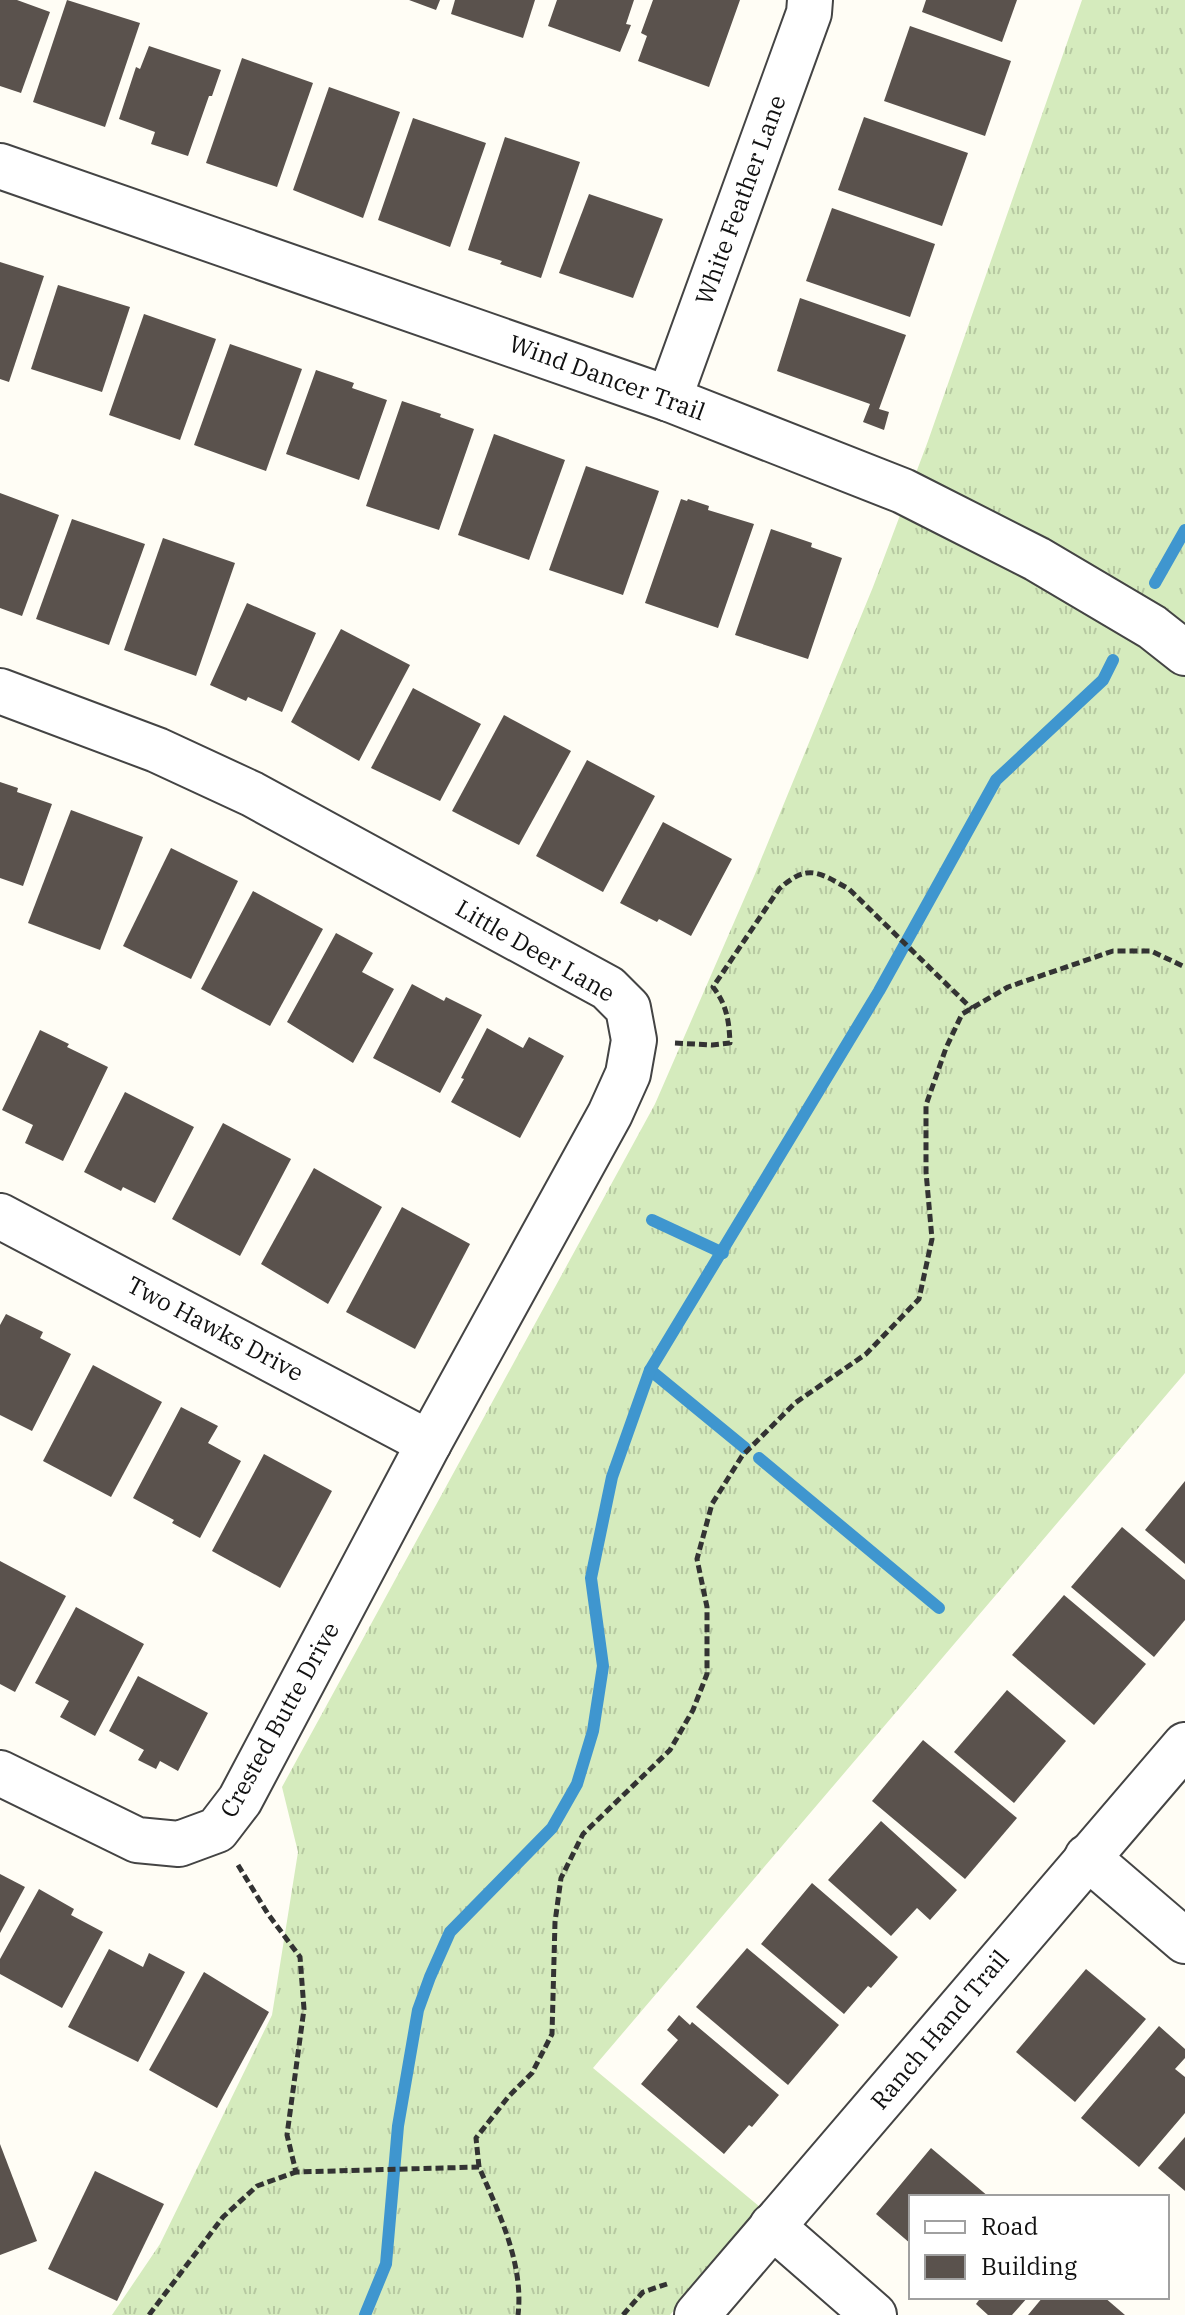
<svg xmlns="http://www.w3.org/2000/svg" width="1185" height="2315" font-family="'IBM Plex Serif',serif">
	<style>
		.grass { fill: url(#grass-tufts) }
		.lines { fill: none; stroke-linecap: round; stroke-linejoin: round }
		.stream { stroke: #3f96cf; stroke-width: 12 }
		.building { fill: #5a524d }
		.minor-casing { stroke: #444; stroke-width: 48 }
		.path { stroke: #333; stroke-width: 5; stroke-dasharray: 8 4; stroke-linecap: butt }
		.minor { stroke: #fff; stroke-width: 44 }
		.labels { text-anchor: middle; stroke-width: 8; stroke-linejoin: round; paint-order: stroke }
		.street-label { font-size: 24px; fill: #111; stroke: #fff }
	</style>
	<defs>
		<pattern id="grass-tufts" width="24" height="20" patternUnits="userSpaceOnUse" patternTransform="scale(2)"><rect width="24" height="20" fill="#d5ebbd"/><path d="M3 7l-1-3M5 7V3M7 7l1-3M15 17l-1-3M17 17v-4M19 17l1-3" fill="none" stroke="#b6c8a1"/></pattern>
	</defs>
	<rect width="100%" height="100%" fill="#fffdf5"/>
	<polygon class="grass" points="1082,0 1185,0 1185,1373 593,2068 760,2207 670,2315 112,2315 160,2244 272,2015 298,1852 282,1787 655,1104 755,874 873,587 928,441"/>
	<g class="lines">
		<g class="stream">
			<polyline points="1155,583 1185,530"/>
			<polyline points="652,1220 723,1253"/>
			<polyline points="650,1370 745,1448"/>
			<polyline points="759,1458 939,1608"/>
			<polyline points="365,2315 386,2264 398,2126 418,2010 430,1977 450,1932 552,1828 577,1784 593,1731 603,1666 591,1578 612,1477 650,1370 879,991 996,780 1103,680 1113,660"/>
		</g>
	</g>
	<g class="building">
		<polygon points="0,0 17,0 50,12 21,93 0,86"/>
		<polygon points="67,0 140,23 105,127 33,102"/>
		<polygon points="409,0 440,0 436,10"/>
		<polygon points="455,0 535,0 523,38 451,14"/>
		<polygon points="557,0 634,0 626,24 631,25 620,52 548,26"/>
		<polygon points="653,0 740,0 709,87 638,61 647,36 641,33"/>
		<polygon points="926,0 1017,0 1002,42 922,12"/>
		<polygon points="910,26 1011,61 985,136 884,101"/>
		<polygon points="149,46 221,70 212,96 209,96 188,156 151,144 155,132 119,119 136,67 140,69"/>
		<polygon points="242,58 313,83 277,187 206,163"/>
		<polygon points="329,87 400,112 363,218 293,190"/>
		<polygon points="864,117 968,153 942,226 838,190"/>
		<polygon points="413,118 486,143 450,247 378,220"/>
		<polygon points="505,137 580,162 541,278 500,264 502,261 468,250"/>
		<polygon points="589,194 663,219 633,298 559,273"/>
		<polygon points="832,208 935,244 910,317 806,281"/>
		<polygon points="0,262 44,276 9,382 0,379"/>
		<polygon points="58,285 130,307 102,392 31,369"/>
		<polygon points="800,298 906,335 879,409 889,412 884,430 863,422 870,404 777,371"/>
		<polygon points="144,314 216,339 180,440 109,415"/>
		<polygon points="230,344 302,369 266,471 194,445"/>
		<polygon points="316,370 354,383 352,388 387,400 359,480 286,454"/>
		<polygon points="402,401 441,414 440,417 474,429 439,530 366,506"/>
		<polygon points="494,434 565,460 529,560 458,535"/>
		<polygon points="586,466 659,491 623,595 549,570"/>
		<polygon points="0,493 59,515 22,616 0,608"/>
		<polygon points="681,499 687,501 688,499 709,506 708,510 754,524 718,628 645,603"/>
		<polygon points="72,519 145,544 109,645 36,619"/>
		<polygon points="771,529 812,543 811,547 842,558 808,659 735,635"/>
		<polygon points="163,538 235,563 196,676 124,650"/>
		<polygon points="247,603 316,633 282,712 248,697 246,701 210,685"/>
		<polygon points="341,629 410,665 359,761 291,722"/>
		<polygon points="413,688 481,724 440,801 371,768"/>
		<polygon points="504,715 571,751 519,845 452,811"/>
		<polygon points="587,760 655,796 603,892 536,856"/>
		<polygon points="0,782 18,788 17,792 52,804 23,886 0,878"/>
		<polygon points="71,810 143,837 100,950 28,923"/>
		<polygon points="663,822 732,859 691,936 659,919 657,922 620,903"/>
		<polygon points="171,848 238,881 191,979 123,946"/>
		<polygon points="253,891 323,929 270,1026 201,989"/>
		<polygon points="336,933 373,953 362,972 394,989 353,1063 287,1022"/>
		<polygon points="412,984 444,1001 446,997 482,1015 440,1093 373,1058"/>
		<polygon points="487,1028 523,1048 529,1037 564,1056 520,1138 451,1102 464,1079 461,1078"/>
		<polygon points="40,1030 69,1044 67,1047 108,1067 63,1161 25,1143 33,1125 2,1110"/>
		<polygon points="125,1092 194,1127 155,1203 123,1187 121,1191 84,1172"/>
		<polygon points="223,1123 291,1159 240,1256 172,1219"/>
		<polygon points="314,1168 382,1207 328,1304 261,1264"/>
		<polygon points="402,1207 470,1244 415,1349 346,1312"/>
		<polygon points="6,1314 43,1332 40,1338 71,1354 32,1431 0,1415 0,1325"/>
		<polygon points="93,1365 162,1402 111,1497 43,1461"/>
		<polygon points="181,1407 218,1426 208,1443 241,1461 200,1538 172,1523 174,1520 133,1498"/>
		<polygon points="264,1454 332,1491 280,1588 212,1551"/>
		<polygon points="1185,1481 1185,1564 1145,1530"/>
		<polygon points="1122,1527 1185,1580 1185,1620 1154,1657 1071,1587"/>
		<polygon points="0,1561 66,1596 15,1692 0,1684"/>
		<polygon points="1064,1595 1146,1664 1094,1725 1012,1655"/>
		<polygon points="76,1607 144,1644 95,1736 60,1717 69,1701 35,1683"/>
		<polygon points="138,1676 208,1713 178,1771 160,1761 156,1769 138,1760 144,1750 109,1731"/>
		<polygon points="1007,1690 1066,1741 1014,1803 954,1752"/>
		<polygon points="923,1740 1017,1818 965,1879 872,1801"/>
		<polygon points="881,1821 957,1890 930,1920 917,1908 891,1936 828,1880"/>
		<polygon points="0,1874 25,1887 0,1933"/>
		<polygon points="812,1883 898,1957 871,1988 868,1986 844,2014 761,1944"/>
		<polygon points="39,1889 74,1909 71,1915 103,1932 62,2008 0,1974 0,1959"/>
		<polygon points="747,1948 839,2025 788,2085 696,2007"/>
		<polygon points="109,1949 143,1967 149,1953 185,1972 138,2062 68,2027"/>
		<polygon points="1086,1969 1146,2019 1075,2102 1016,2052"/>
		<polygon points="204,1972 269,2012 217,2108 149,2070"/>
		<polygon points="679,2015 690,2025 692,2022 779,2095 752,2127 749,2125 724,2154 641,2084 678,2040 667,2030"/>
		<polygon points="1159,2026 1185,2049 1185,2058 1175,2069 1185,2077 1185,2113 1139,2167 1081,2118"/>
		<polygon points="1185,2137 1185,2191 1158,2168"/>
		<polygon points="0,2144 37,2241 0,2255"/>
		<polygon points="931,2148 989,2197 911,2197 911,2244 876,2214"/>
		<polygon points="95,2171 164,2204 117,2301 48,2269"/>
		<polygon points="976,2297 1028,2297 1012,2315 988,2315 976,2304 979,2300"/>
		<polygon points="1043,2297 1104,2297 1125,2315 1028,2315"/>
	</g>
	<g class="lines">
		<g class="minor-casing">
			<g id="minor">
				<polyline points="0,166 669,399 903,491 1037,559 1152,627 1185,653"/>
				<polyline points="669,399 809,13 810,0"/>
				<polyline points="0,691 157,750 252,794 608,988 628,1008 634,1040 628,1074 610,1114 429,1443 240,1800 217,1830 179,1844 137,1840 0,1773"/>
				<polyline points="0,1216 429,1443"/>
				<polyline points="1087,1857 1185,1941"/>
				<polyline points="772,2226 874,2315"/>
				<polyline points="697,2315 1185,1745"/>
			</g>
		</g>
		<g class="path">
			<path d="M675,1043L712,1045L730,1043C729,1021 727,1005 713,987L779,889C808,863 818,872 849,889L972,1009"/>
			<path d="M238,1865L268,1914L300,1957L304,2009L287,2135L296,2172L479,2167C499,2213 524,2264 518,2315"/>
			<polyline points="479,2167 476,2138 509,2096 532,2073 552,2034 555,1922 561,1878 583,1834 670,1750 693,1710 707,1674 707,1607 697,1559 712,1504 742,1456 795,1403 866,1354 919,1299 932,1239 926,1172 926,1105 946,1048 962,1014 1008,987 1113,951 1151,951 1185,967"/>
			<polyline points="149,2315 223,2217 257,2186 296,2172"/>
			<polyline points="623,2315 643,2292 667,2284"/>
		</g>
		<use href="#minor" class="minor"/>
	</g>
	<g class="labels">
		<g class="street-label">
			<text transform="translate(741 200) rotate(-70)" y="8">White Feather Lane</text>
			<text transform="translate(607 378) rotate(20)" y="8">Wind Dancer Trail</text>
			<text transform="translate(535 951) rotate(30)" y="8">Little Deer Lane</text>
			<text transform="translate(215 1329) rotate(28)" y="8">Two Hawks Drive</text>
			<text transform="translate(280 1720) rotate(-61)" y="8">Crested Butte Drive</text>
			<text transform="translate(940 2030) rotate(-50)" y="8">Ranch Hand Trail</text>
		</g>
	</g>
	<rect x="909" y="2195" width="260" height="104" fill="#ffffff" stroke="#a0a0a0" stroke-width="2"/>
	<rect x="925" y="2221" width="40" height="12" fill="#ffffff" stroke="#a0a0a0" stroke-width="2"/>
	<text x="981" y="2235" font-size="24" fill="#111111">Road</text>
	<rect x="925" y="2255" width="40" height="24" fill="#5a524d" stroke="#a0a0a0" stroke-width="2"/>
	<text x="981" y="2275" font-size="24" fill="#111111">Building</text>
</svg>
